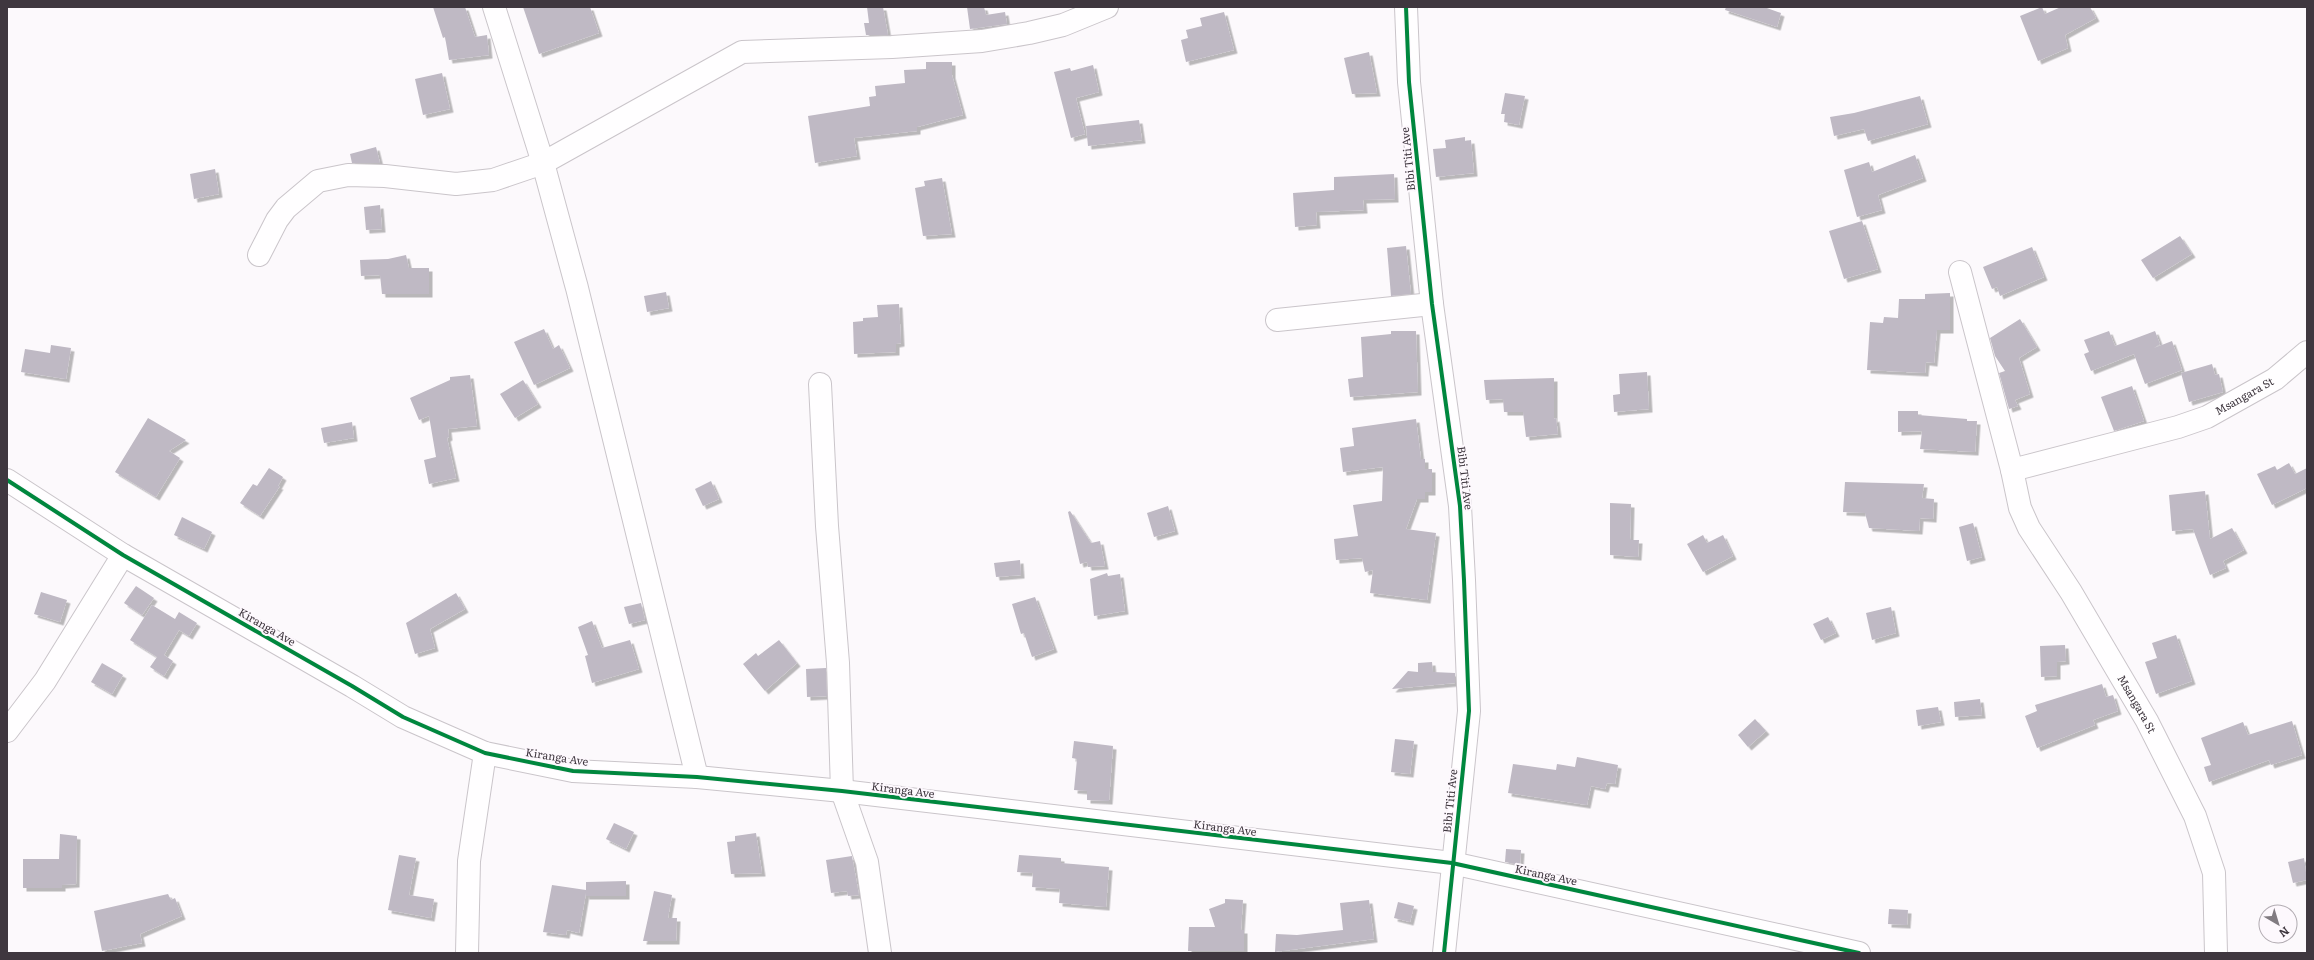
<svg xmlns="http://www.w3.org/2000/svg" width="2314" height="960" font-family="Literata,serif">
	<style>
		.building { fill: #bfb9c4; filter: url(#shadow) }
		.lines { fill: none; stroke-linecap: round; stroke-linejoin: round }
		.minor-casing { stroke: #cac5ca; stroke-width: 24 }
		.minor { stroke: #fffeff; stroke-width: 22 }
		.cycleway-casing { stroke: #fdf8fd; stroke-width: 6 }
		.cycleway { stroke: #00873e; stroke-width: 4 }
		.labels { text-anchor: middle; stroke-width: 4; stroke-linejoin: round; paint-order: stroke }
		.street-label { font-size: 11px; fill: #3f373f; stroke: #fdf8fd }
	</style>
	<defs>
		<filter id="shadow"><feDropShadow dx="3.5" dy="3.5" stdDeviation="0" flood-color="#0004"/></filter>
	</defs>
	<rect width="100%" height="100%" fill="#fcf9fc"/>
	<g class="building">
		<polygon points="433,7 465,7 475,37 487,35 489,55 449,60 445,37 443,38"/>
		<polygon points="523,7 590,7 599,33 539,54"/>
		<polygon points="867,7 883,7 888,35 866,35 864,23 869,23"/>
		<polygon points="967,7 984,7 986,15 1005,12 1007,24 970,29"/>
		<polygon points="1726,7 1764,7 1781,13 1777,27 1725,10"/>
		<polygon points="2042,7 2045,14 2061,7 2090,7 2096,18 2065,35 2068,48 2038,61 2020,16"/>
		<polygon points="1224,12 1234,50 1186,62 1181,40 1188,38 1186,30 1202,26 1200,18"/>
		<polygon points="1369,52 1377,93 1352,94 1344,58"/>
		<polygon points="926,62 952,62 952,75 963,115 917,127 917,131 854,138 857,156 815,163 808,116 870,106 869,97 876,96 875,86 905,83 904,70 926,69"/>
		<polygon points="1093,65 1099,92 1076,98 1085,134 1071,138 1054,72 1070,68 1071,71"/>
		<polygon points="442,73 450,109 423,115 415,79"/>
		<polygon points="1505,93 1525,96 1519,125 1504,122 1505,114 1501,114"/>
		<polygon points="1920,96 1928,124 1868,141 1864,129 1834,136 1830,117 1854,113"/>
		<polygon points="1139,120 1142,140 1088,146 1086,126"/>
		<polygon points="1465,137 1465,141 1471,140 1474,173 1436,177 1433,149 1446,148 1445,140"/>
		<polygon points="376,147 380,163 352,163 350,154"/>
		<polygon points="1915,155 1923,178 1878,195 1882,210 1857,217 1844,170 1869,162 1872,172"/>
		<polygon points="215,169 219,194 194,199 190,174"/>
		<polygon points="1394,174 1395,199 1363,200 1364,210 1316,212 1317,225 1295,227 1293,193 1334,190 1334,177"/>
		<polygon points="942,178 952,234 923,236 915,188 925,186 924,181"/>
		<polygon points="380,205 382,229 366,230 364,207"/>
		<polygon points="1862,221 1878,269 1844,279 1829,231"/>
		<polygon points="2180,236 2192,254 2153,278 2141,260"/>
		<polygon points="1406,246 1411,294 1391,296 1387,248"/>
		<polygon points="2032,247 2044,277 2000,296 1997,287 1992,289 1983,267"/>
		<polygon points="406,255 409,268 429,268 429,294 382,294 380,275 361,276 360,260 388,259"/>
		<polygon points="666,292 669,308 647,312 644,296"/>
		<polygon points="1950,293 1950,330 1937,330 1934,363 1926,362 1925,373 1867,370 1870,322 1883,323 1884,317 1898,318 1899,299 1925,299 1925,294"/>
		<polygon points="899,304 901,343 896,344 896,352 854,354 853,322 863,321 863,318 878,317 877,305"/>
		<polygon points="2020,319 2037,347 2019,358 2030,394 2015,400 2018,406 2009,409 1999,373 2005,371 1995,356 1990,338"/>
		<polygon points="544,329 553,349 559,345 570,368 534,385 514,342"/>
		<polygon points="1391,331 1416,331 1418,392 1350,397 1348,379 1363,377 1361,337 1391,334"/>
		<polygon points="2109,331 2115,346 2155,331 2160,344 2154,348 2172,341 2182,370 2145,384 2134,354 2091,371 2084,354 2089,352 2084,340"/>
		<polygon points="51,345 71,348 66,379 21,372 25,349 50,353"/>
		<polygon points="2212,364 2215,375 2219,374 2223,392 2189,402 2181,373"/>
		<polygon points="1647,372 1649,409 1614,412 1613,395 1620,394 1619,374"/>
		<polygon points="470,375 477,426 448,429 449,437 447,438 456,478 429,484 424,460 436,457 429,416 419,420 410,398 450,380 450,377"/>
		<polygon points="1554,378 1554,419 1556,418 1558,434 1526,437 1523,412 1504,412 1503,399 1486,400 1484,380"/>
		<polygon points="523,380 538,404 515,418 500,394"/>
		<polygon points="2132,386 2144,421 2114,431 2101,397"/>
		<polygon points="1898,411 1918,411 1918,415 1967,419 1967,421 1977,421 1975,452 1920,449 1922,431 1898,432"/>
		<polygon points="148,418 186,440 169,451 180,458 156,497 115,472"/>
		<polygon points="1416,419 1421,459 1425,459 1425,469 1432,469 1432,492 1425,492 1425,499 1417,499 1406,529 1436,533 1427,600 1370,593 1373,570 1365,572 1362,558 1336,560 1334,539 1358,536 1353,505 1382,501 1383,467 1343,472 1340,448 1354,446 1352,428"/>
		<polygon points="352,422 354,438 324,443 321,428"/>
		<polygon points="2289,463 2295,474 2307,468 2307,488 2272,505 2257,474 2275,466 2277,470"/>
		<polygon points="269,468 283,477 278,486 280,486 260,516 240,503 253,484 257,486"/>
		<polygon points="711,481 719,499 703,506 695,489"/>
		<polygon points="1845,482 1924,484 1922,498 1934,499 1933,519 1920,518 1919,531 1869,528 1865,513 1843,512"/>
		<polygon points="2205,491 2210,539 2232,528 2244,550 2223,561 2226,568 2210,575 2193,529 2172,531 2169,495"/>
		<polygon points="1610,503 1631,504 1630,540 1639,540 1638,557 1610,555"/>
		<polygon points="1168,506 1175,531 1154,537 1147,513"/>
		<polygon points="1070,511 1091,543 1100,541 1105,566 1088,567 1087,562 1080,564 1068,512"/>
		<polygon points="182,517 212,532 204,549 174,535"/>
		<polygon points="1973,523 1982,557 1967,561 1959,527"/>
		<polygon points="1703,535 1707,543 1723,535 1733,556 1703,572 1687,544"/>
		<polygon points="1020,560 1021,575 996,577 994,563"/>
		<polygon points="1107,573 1108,576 1120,574 1125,611 1094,616 1090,579"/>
		<polygon points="136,586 154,598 142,615 124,603"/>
		<polygon points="41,592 67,600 60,622 34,614"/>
		<polygon points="456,593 465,609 430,629 435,648 415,654 406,623"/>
		<polygon points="1035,597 1054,649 1032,657 1024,633 1021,634 1012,604"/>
		<polygon points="641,603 645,620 629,624 624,607"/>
		<polygon points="152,605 175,619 179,612 197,623 189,636 179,630 164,655 173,661 164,676 150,667 157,657 130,640"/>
		<polygon points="1891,607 1896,633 1872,640 1866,613"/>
		<polygon points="1828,617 1836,633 1821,640 1813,624"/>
		<polygon points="592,621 602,648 630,640 639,669 592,683 585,656 588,655 578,627"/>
		<polygon points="2176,635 2192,681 2156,694 2145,662 2157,658 2152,643"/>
		<polygon points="779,640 797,663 765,691 743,664 756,653 758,656"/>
		<polygon points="2065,645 2066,661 2057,662 2057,676 2041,677 2040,646"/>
		<polygon points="1432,662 1433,672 1455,673 1455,683 1392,689 1408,671 1418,672 1418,663"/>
		<polygon points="102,663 123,675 112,694 91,682"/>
		<polygon points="826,668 827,696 807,697 806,669"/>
		<polygon points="2102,684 2106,697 2113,695 2118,711 2093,720 2095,725 2037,748 2025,716 2037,711 2035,705"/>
		<polygon points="1980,699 1982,715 1955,717 1954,702"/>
		<polygon points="1938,707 1941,722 1918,726 1916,710"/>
		<polygon points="1755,719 1766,731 1748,747 1738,735"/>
		<polygon points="2292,721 2302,755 2271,765 2269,760 2209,782 2204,767 2211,765 2201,738 2243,722 2248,735"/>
		<polygon points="1395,739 1414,741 1410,774 1391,772"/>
		<polygon points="1074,741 1113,746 1109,801 1087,800 1087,791 1074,790 1077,759 1072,758"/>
		<polygon points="1577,757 1618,765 1615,784 1607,783 1605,789 1591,786 1587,805 1508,793 1513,764 1556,770 1557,764 1575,767"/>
		<polygon points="614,823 634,832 626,849 606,839"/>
		<polygon points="756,833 762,873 731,874 727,842 735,841 735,836"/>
		<polygon points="60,834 77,836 76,884 62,885 62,888 23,888 23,859 59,859"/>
		<polygon points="1506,849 1521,850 1520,865 1505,862"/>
		<polygon points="399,855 416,858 409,895 434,899 431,918 388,910"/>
		<polygon points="1019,855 1061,858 1061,863 1109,867 1106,907 1059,903 1060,889 1032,887 1033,873 1017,872"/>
		<polygon points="852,856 859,895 848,896 847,891 831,893 826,860"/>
		<polygon points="2304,858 2307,880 2293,883 2288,862"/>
		<polygon points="626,881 626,896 586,896 586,893 579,933 567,930 566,935 543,932 552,885 586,890 586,882"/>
		<polygon points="654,891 672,895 668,918 677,918 676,941 643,941"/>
		<polygon points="168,894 171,900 175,898 182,916 140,934 142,943 102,951 94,911"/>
		<polygon points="1225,899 1243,900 1241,930 1244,930 1244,951 1188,951 1189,927 1215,927 1209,909 1225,903"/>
		<polygon points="1369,900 1374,939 1275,952 1276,934 1297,935 1343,930 1340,903"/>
		<polygon points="1398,902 1414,906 1410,922 1394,918"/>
		<polygon points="1889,909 1908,910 1907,925 1888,924"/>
	</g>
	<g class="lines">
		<g class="minor-casing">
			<g id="minor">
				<polyline points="494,7 543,163 577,288 697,777"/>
				<polyline points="1406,7 1409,82 1432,304 1460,506 1464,580 1469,711 1444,953"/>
				<polyline points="259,255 277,220 286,208 318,181 348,175 385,176 456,184 493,180 543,163 742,52 892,47 982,41 1029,33 1063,25 1107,7"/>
				<path id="s1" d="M1960,272L2012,470L2020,508L2029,528L2071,592L2147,721L2195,816L2214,873L2216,953"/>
				<polyline points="1277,320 1432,304"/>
				<polyline points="820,384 827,526 838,663 842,791 867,862 880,953"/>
				<path id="s2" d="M2012,470L2178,427L2207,417L2275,379L2307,352"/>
				<polyline points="7,480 123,555 352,686 403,717 485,753 573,771 697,777 842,791 1452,863 1859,953"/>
				<polyline points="7,731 45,681 123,555"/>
				<polyline points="467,953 469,861 485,753"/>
			</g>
		</g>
		<use href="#minor" class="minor"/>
		<g class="cycleway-casing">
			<g id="cycleway">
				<polyline points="1406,7 1409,82 1432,304 1460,506 1464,580 1469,711 1444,953"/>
				<polyline points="7,480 123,555 352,686 403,717 485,753 573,771 697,777 842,791 1452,863 1859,953"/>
			</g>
		</g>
		<use href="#cycleway" class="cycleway"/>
	</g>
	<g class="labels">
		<g class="street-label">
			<text transform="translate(1408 159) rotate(-96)" y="4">Bibi Titi Ave</text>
			<text dy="4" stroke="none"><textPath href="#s2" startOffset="245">Msangara St</textPath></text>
			<text transform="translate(1465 478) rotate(83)" y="4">Bibi Titi Ave</text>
			<text transform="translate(267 627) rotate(30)" y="4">Kiranga Ave</text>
			<text dy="4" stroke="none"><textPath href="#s1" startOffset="472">Msangara St</textPath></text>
			<text transform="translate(557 757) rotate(9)" y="4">Kiranga Ave</text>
			<text transform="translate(903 790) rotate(7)" y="4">Kiranga Ave</text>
			<text transform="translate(1450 801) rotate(-84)" y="4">Bibi Titi Ave</text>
			<text transform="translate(1225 828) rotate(7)" y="4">Kiranga Ave</text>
			<text transform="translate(1546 875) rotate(12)" y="4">Kiranga Ave</text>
		</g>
	</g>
	<rect width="2314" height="960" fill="none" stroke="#3f373f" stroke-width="16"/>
	<g transform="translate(2278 924) rotate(142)"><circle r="19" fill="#fdf8fd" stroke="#b1abb1"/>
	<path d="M0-3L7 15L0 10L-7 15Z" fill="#817b81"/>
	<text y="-6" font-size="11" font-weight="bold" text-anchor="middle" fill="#3f373f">N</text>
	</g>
</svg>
